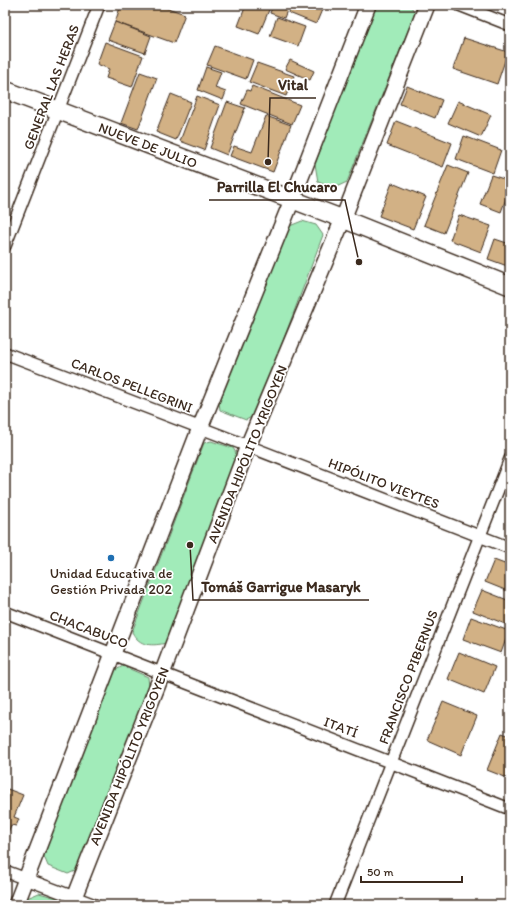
<svg xmlns="http://www.w3.org/2000/svg" width="515" height="910" font-family="Itim,sans-serif">
	<style>
		.green { fill: #a1ebb9; stroke: #6e8a6c }
		.building { fill: #d2b185; stroke: #3b2a1e }
		.lines { fill: none; stroke-linecap: round; stroke-linejoin: round }
		.minor-casing { stroke: #3b2a1e; stroke-width: 14 }
		.secondary-casing { stroke: #3b2a1e; stroke-width: 18 }
		.primary-casing { stroke: #3b2a1e; stroke-width: 20 }
		.minor { stroke: #fff; stroke-width: 11 }
		.secondary { stroke: #fff; stroke-width: 15 }
		.primary { stroke: #fff; stroke-width: 17 }
		.poi-dot { fill: #1f6fb2; stroke: #fff; stroke-width: 1.5 }
		.labels { text-anchor: middle; stroke-width: 3.5; stroke-linejoin: round; paint-order: stroke }
		.street-label { font-size: 14px; fill: #3b2a1e; stroke: #fff }
		.poi-label { font-size: 14px; fill: #3b2a1e; stroke: #fff }
		.leader { fill: none; stroke: #3b2a1e; stroke-width: 1.5 }
		.callout-dot { fill: #3b2a1e; stroke: #fff; stroke-width: 1.5 }
		.callout-label { font-size: 15px; text-anchor: middle; font-weight: bold; fill: #3b2a1e; stroke: #fff; stroke-width: 3.5; stroke-linejoin: round; paint-order: stroke }
	</style>
	<rect width="100%" height="100%" fill="#fff"/>
	<filter id="ink" filterUnits="userSpaceOnUse"><feTurbulence type="fractalNoise" baseFrequency=".025" numOctaves="2"/><feDisplacementMap in="SourceGraphic" scale="8" xChannelSelector="R" yChannelSelector="G"/><feConvolveMatrix kernelMatrix="1 2 1 2 8 2 1 2 1" color-interpolation-filters="sRGB"/></filter>
	<g filter="url(#ink)">
		<g class="green">
			<polygon points="375,5 410,5 415,13 347,182 334,188 318,182 315,164"/>
			<polygon points="302,221 316,225 323,235 255,415 246,420 220,410 219,402 287,227"/>
			<path d="M211,441L233,448L238,456L167,643C152,646 140,647 132,632L204,443Z"/>
			<polygon points="123,666 148,677 149,687 77,870 68,874 48,866 43,854 114,671"/>
			<polygon points="39,893 57,898 60,905 24,905 27,898"/>
		</g>
		<g class="building">
			<polygon points="121,5 159,5 185,14 174,43 115,22"/>
			<polygon points="246,5 271,5 259,34 238,26"/>
			<polygon points="273,5 289,5 284,18 270,13"/>
			<polygon points="292,5 324,5 316,24 289,13"/>
			<polygon points="277,17 305,27 298,46 270,36"/>
			<polygon points="115,22 151,36 145,53 108,40"/>
			<polygon points="464,38 508,52 497,84 453,69"/>
			<polygon points="105,42 143,56 132,87 106,78 109,69 97,64"/>
			<polygon points="215,46 253,60 246,79 207,65"/>
			<polygon points="290,60 314,71 310,80 285,69"/>
			<polygon points="257,63 294,76 286,96 249,82"/>
			<polygon points="206,67 221,72 215,88 226,92 223,100 198,90"/>
			<polygon points="140,72 157,78 138,129 121,123"/>
			<polygon points="252,86 300,105 292,124 241,104 247,90 250,91"/>
			<polygon points="407,86 442,100 435,118 400,104"/>
			<polygon points="171,94 191,102 176,140 156,132"/>
			<polygon points="197,96 220,105 204,150 180,141"/>
			<polygon points="458,101 491,115 481,137 448,123"/>
			<polygon points="227,102 245,108 227,155 210,148"/>
			<polygon points="266,116 291,125 273,172 230,156 234,146 252,152"/>
			<polygon points="396,121 452,143 443,167 387,145"/>
			<polygon points="464,136 501,150 493,173 456,159"/>
			<polygon points="448,165 468,173 444,233 424,225"/>
			<polygon points="491,175 510,181 510,188 501,212 480,204"/>
			<polygon points="392,183 426,197 413,229 379,216"/>
			<polygon points="459,215 491,226 481,252 450,240"/>
			<polygon points="495,239 510,244 510,267 488,259"/>
			<polygon points="494,560 510,566 510,592 485,582"/>
			<polygon points="482,590 510,601 510,626 473,611"/>
			<polygon points="471,617 509,631 501,653 463,639"/>
			<polygon points="459,652 495,667 484,694 448,679"/>
			<polygon points="443,702 477,716 461,755 427,740"/>
			<polygon points="502,733 510,736 510,779 487,770"/>
			<polygon points="5,788 23,795 14,817 19,819 16,826 11,825 5,840"/>
		</g>
		<g class="lines">
			<g class="minor-casing">
				<g id="minor">
					<polyline points="459,5 510,25"/>
					<polyline points="5,246 99,5"/>
					<polyline points="5,353 248,446 510,548"/>
					<polyline points="5,612 510,809"/>
					<polyline points="5,871 95,905"/>
					<polyline points="335,905 510,459"/>
				</g>
			</g>
			<g class="secondary-casing">
				<g id="secondary">
					<polyline points="16,905 200,428 292,200 368,5"/>
					<polyline points="71,905 162,674 248,446 343,219 427,5"/>
				</g>
			</g>
			<g class="primary-casing">
				<polyline id="primary" points="5,90 343,219 510,286"/>
			</g>
			<use href="#minor" class="minor"/>
			<use href="#secondary" class="secondary"/>
			<use href="#primary" class="primary"/>
		</g>
	</g>
	<circle class="poi-dot" cx="111" cy="558" r="4"/>
	<g class="labels">
		<g class="street-label">
			<text transform="translate(51 87) rotate(-69)" y="5">GENERAL LAS HERAS</text>
			<text transform="translate(148 145) rotate(21)" y="5">NUEVE DE JULIO</text>
			<text transform="translate(132 385) rotate(21)" y="5">CARLOS PELLEGRINI</text>
			<text transform="translate(247 454) rotate(-68)" y="5">AVENIDA HIPÓLITO YRIGOYEN</text>
			<text transform="translate(384 483) rotate(21)" y="5">HIPÓLITO VIEYTES</text>
			<text transform="translate(89 629) rotate(21)" y="5">CHACABUCO</text>
			<text transform="translate(408 677) rotate(-69)" y="5">FRANCISCO PIBERNUS</text>
			<text transform="translate(341 727) rotate(21)" y="5">ITATÍ</text>
			<text transform="translate(129 756) rotate(-68)" y="5">AVENIDA HIPÓLITO YRIGOYEN</text>
		</g>
		<g class="poi-label">
			<text x="111" y="578">Unidad Educativa de<tspan x="111" dy="16">Gestión Privada 202</tspan></text>
		</g>
	</g>
	<path class="leader" d="M268 162L270 98H316M359 262L345 200H209M190 545L193 600H369"/>
	<g class="callout-dot">
		<circle cx="268" cy="162" r="4"/>
		<circle cx="359" cy="262" r="4"/>
		<circle cx="190" cy="545" r="4"/>
	</g>
	<g class="callout-label">
		<text x="293" y="90">Vital</text>
		<text x="277" y="192">Parrilla El Chucaro</text>
		<text x="281" y="592">Tomáš Garrigue Masaryk</text>
	</g>
	<rect width="515" height="910" fill="none" stroke="#fff" stroke-width="20"/>
	<rect x="10" y="10" width="495" height="890" fill="none" stroke="#3b2a1e" stroke-width="1.5" filter="url(#ink)"/>
	<path d="M361 876v6h101v-6" fill="none" stroke="#3b2a1e" stroke-width="2"/>
	<text x="367" y="876" font-size="12" fill="#3b2a1e" stroke="#ffffff" stroke-width="3" paint-order="stroke">50 m</text>
</svg>
